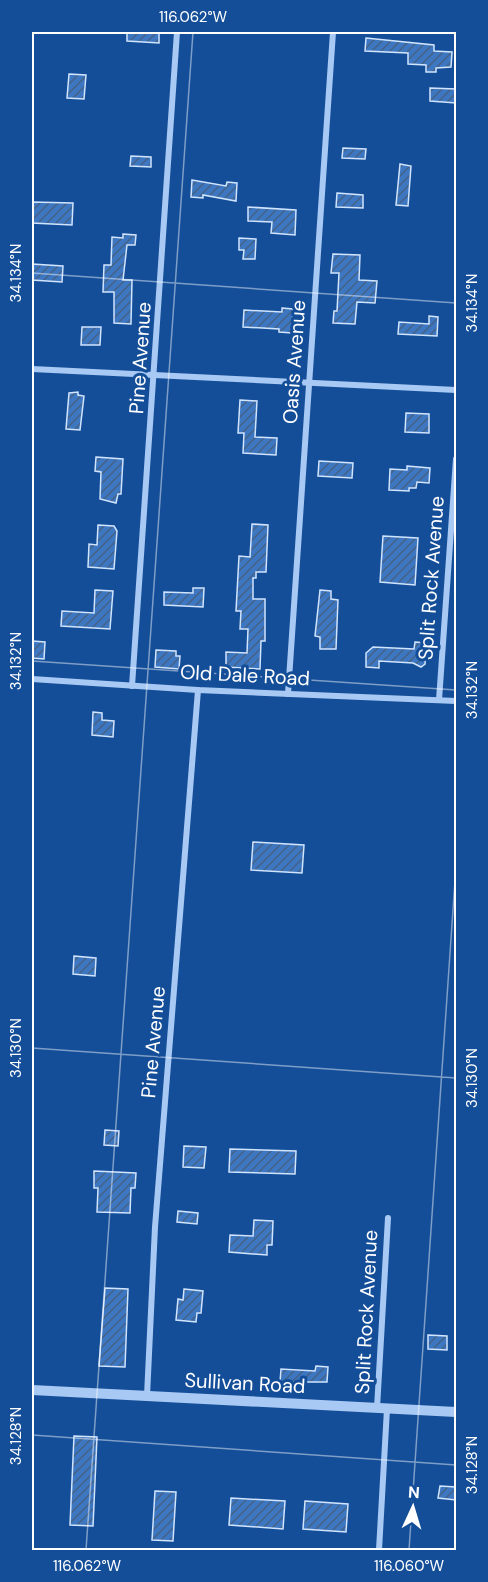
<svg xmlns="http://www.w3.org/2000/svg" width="488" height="1582" font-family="'DM Sans',sans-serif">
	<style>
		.building { fill: url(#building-hatch); stroke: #d0e4fd; stroke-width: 1.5 }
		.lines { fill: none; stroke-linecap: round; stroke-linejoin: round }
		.minor { stroke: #a8c9f3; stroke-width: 6 }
		.tertiary { stroke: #a8c9f3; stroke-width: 10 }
		.ticks { fill: none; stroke: #fff; stroke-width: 1.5; stroke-opacity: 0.45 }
		.labels { text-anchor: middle; stroke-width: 6; stroke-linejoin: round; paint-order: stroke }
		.street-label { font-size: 20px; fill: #fff; stroke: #144e99 }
		.neatline { fill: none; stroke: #fff; stroke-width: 2 }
		.ticks-label { font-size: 15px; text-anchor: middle; fill: #fff }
	</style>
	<defs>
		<pattern id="building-hatch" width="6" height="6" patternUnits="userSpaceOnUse" patternTransform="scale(1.5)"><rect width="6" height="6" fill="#3d77c1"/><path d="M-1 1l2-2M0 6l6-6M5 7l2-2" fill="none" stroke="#446286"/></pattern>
	</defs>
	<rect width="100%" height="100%" fill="#144e99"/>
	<g class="building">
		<polygon points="127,32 159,32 159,43 127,41"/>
		<polygon points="366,38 434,45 434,51 452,52 451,67 436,68 436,72 426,72 426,65 408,64 408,53 365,51"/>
		<polygon points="69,74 86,75 84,99 67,98"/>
		<polygon points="430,88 456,89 456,103 430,101"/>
		<polygon points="343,148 366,149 365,159 342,158"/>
		<polygon points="131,156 151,157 151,167 130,166"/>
		<polygon points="400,164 411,166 408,206 396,205"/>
		<polygon points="192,180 226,186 227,182 237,183 236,201 203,195 203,198 191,197"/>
		<polygon points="337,193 363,195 363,208 336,207"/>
		<polygon points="32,202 73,203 72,225 32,223"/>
		<polygon points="248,207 296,210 295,235 271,233 272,222 248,221"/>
		<polygon points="123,234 136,235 135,245 127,245 123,280 132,280 131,324 114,323 114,292 103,292 104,265 111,265 112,237 123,238"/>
		<polygon points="239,238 256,239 255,259 243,259 244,250 239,250"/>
		<polygon points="333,254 360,255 359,280 377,281 375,303 357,302 355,324 333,323 334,311 337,311 339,273 331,273"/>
		<polygon points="32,264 63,266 62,282 32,280"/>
		<polygon points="282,308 293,309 292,333 279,332 279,329 243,327 244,310 282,312"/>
		<polygon points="429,316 438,317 437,336 398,334 399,322 429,324"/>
		<polygon points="82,327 101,327 100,345 81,345"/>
		<polygon points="78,392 78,395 84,396 80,430 66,429 69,393"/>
		<polygon points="240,400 257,401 255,437 277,438 276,455 243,453 244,433 238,433"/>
		<polygon points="406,413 429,414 429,433 405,432"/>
		<polygon points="96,457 123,459 121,494 118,494 116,503 100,499 101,472 95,471"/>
		<polygon points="319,461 353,463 352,478 318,476"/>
		<polygon points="407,466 430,468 429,483 417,482 416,488 409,488 409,491 389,490 390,469 407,470"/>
		<polygon points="252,524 268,525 266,572 256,572 256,578 253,578 253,599 265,599 265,641 261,641 260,669 226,667 226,652 247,653 248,629 240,629 241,611 236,611 239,556 250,557"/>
		<polygon points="98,525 114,526 117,531 114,569 88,567 89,544 97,545"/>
		<polygon points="383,536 418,538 415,585 380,582"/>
		<polygon points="193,588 204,588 203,607 164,605 164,592 193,593"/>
		<polygon points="95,590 113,591 110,629 61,626 62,611 94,613"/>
		<polygon points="320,590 331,591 331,599 338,600 336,649 320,649 320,637 315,636"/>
		<polygon points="32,641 45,642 44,659 32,658"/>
		<polygon points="415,642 427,643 425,664 421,667 413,663 379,661 379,668 366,667 366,653 373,647 414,649"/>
		<polygon points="156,650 176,651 176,656 180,656 179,669 155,667"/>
		<polygon points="93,712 102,713 102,720 114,721 113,737 92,735"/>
		<polygon points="253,842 304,845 302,873 251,870"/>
		<polygon points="74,956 96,958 95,976 73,974"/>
		<polygon points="105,1130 119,1131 118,1146 104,1145"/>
		<polygon points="184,1146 206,1147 204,1168 183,1167"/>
		<polygon points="230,1149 296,1151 295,1174 229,1172"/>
		<polygon points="94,1171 136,1173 135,1188 131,1188 130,1213 97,1212 98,1188 94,1188"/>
		<polygon points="178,1211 198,1213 197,1224 177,1222"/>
		<polygon points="254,1220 273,1221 272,1245 267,1245 267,1255 229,1252 230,1235 253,1236"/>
		<polygon points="105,1288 128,1289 125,1367 99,1366"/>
		<polygon points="184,1289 203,1291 201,1313 197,1313 196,1322 176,1320 178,1299 183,1300"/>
		<polygon points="428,1335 447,1336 447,1350 428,1349"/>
		<polygon points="316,1366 328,1367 327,1382 280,1382 281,1369 315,1371"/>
		<polygon points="74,1436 97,1437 93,1526 70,1525"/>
		<polygon points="440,1486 456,1487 456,1500 438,1498"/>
		<polygon points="155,1491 176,1492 173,1541 152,1540"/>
		<polygon points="231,1498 285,1501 283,1529 229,1525"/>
		<polygon points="305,1501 348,1504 346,1532 303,1529"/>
	</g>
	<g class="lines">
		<g class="minor">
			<polyline points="32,369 456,390"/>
			<polyline points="32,679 198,690 456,701"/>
			<polyline points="132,686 177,32"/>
			<polyline points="288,694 333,32"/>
			<polyline points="439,700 456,459"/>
			<polyline points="147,1396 155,1227 198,690"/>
			<polyline points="377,1408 388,1218"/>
			<polyline points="379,1550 387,1409"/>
		</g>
		<polyline class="tertiary" points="32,1390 456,1412"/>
	</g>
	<path class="ticks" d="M32,273L456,303M32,661L456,690M32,1048L456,1078M32,1435L456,1465M86,1550L193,32M409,1550L456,866"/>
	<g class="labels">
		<g class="street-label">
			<text transform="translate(140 358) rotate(-86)" y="7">Pine Avenue</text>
			<text transform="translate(294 362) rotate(-86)" y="7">Oasis Avenue</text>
			<text transform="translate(431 578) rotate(-86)" y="7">Split Rock Avenue</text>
			<text transform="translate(245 675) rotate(3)" y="7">Old Dale Road</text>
			<text transform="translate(153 1042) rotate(-85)" y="7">Pine Avenue</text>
			<text transform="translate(366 1312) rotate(-87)" y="7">Split Rock Avenue</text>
			<text transform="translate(245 1383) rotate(3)" y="7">Sullivan Road</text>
		</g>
	</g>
	<rect width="488" height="1582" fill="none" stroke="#144e99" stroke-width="66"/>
	<g transform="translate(413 1507) rotate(4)" stroke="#144e99" stroke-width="4.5" paint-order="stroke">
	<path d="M0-4.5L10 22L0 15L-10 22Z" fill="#ffffff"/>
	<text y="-9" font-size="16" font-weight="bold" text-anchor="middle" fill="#ffffff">N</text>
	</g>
	<rect x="33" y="33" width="422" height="1516" class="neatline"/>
	<g class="ticks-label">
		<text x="193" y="22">116.062°W</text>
		<text transform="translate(16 273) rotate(-90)" y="5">34.134°N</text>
		<text transform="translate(472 303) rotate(-90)" y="5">34.134°N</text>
		<text transform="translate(16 661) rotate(-90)" y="5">34.132°N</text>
		<text transform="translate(472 690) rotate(-90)" y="5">34.132°N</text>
		<text transform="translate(16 1048) rotate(-90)" y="5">34.130°N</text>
		<text transform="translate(472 1078) rotate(-90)" y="5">34.130°N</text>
		<text transform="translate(16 1436) rotate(-90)" y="5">34.128°N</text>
		<text transform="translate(472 1465) rotate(-90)" y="5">34.128°N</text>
		<text x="87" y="1571">116.062°W</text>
		<text x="409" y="1571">116.060°W</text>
	</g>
</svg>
